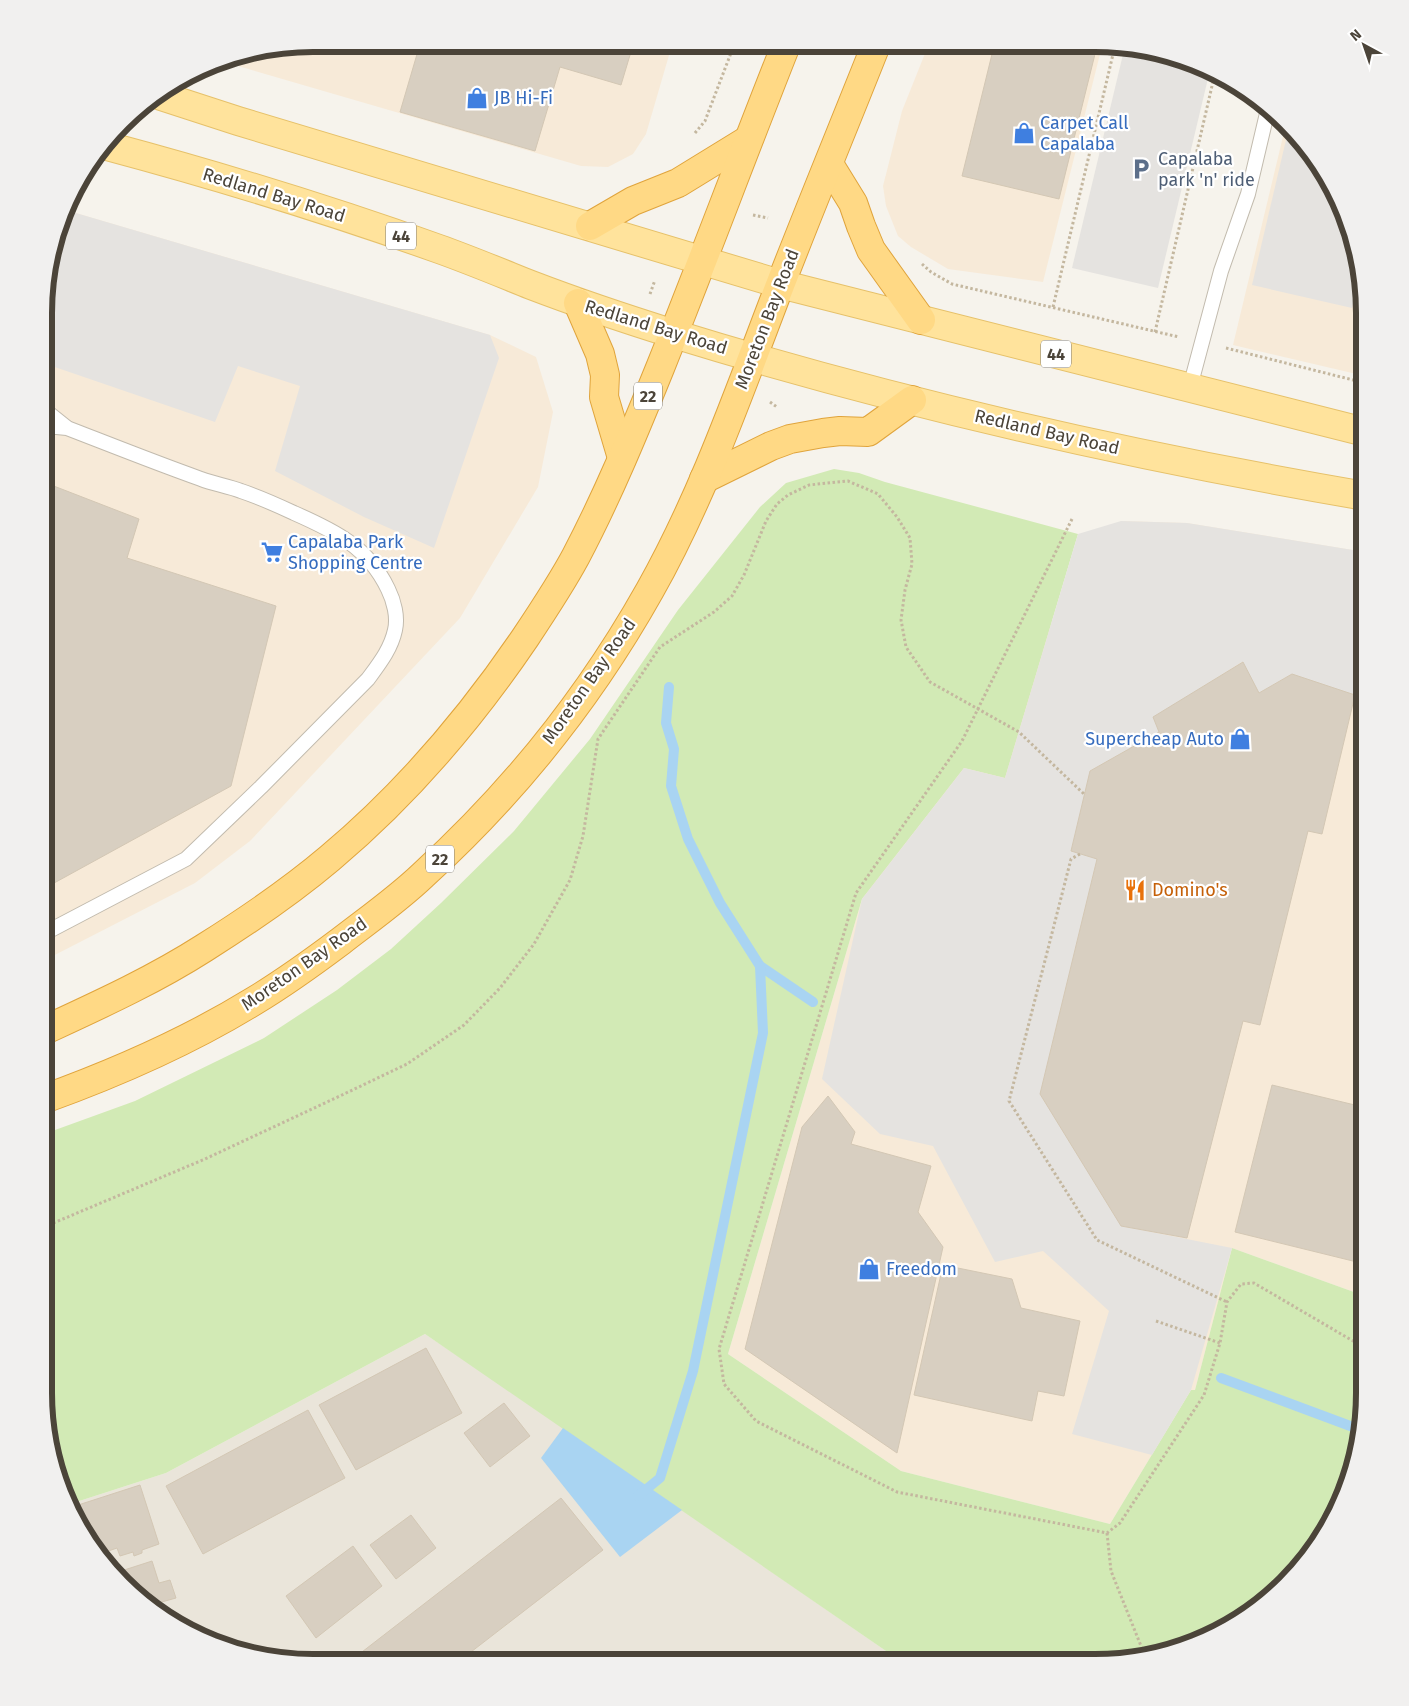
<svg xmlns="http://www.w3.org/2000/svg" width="1409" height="1706" font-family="'Fira Sans',sans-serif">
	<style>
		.residential { fill: #eae5da }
		.commercial { fill: #f7ead8 }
		.green { fill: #d2eab5 }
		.parking { fill: #e5e3e0 }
		.water { fill: #a9d4f2 }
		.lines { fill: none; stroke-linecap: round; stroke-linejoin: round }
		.stream { stroke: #a9d4f2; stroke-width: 10 }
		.building { fill: #d8cfc1; stroke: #d3c7b4 }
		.service-casing { stroke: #c2bbae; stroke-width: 16 }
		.primary-casing { stroke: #e6c16a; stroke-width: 30 }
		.trunk-casing { stroke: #e0a43c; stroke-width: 30 }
		.path { stroke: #c4b79f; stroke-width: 3; stroke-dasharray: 2.5 2.5; stroke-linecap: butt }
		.service { stroke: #fff; stroke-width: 14 }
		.primary { stroke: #ffe39c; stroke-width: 28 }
		.trunk { stroke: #ffd985; stroke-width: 28 }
		.labels { text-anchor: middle; stroke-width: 4.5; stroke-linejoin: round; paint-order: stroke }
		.shield { fill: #fff; stroke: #817c74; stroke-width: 1 }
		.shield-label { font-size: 16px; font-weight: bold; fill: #4b4439 }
		.shop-label { font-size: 18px; fill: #366cbe; stroke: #fff; text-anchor: start }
		.service-label { font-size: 18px; fill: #4e5e75; stroke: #fff; text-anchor: start }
		.street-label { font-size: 18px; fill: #4b4439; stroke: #fff }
		.food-label { font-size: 18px; fill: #c56008; stroke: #fff; text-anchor: start }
		.rim { fill: none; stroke: #4b4439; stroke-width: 6 }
	</style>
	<rect width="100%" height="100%" fill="#f6f3ec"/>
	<polygon class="residential" points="425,1334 501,1385 902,1662 295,1662 227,1648 178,1626 123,1583 80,1528 70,1504 166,1473"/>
	<g class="commercial">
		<polygon points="313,44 672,45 646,134 633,154 608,167 581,166 221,61 226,58"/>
		<polygon points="928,46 1102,46 1043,282 948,269 911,247 898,236 886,206 883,186 902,111"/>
		<polygon points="1286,124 1298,135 1329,178 1356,243 1365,313 1365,376 1233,345"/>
		<polygon points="69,211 490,335 536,357 553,412 538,487 460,618 250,841 195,883 45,960 46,278"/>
		<polygon points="1121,521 1187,523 1365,552 1365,1296 1232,1248 1195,1390 1191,1390 1110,1524 901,1471 728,1354 862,899"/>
	</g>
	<polygon class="green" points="834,469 859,473 885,482 1078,534 1005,778 964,768 862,899 728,1354 901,1471 1110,1524 1191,1390 1195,1390 1232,1248 1365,1296 1365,1411 1351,1479 1320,1542 1286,1583 1231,1626 1166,1653 1113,1662 902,1662 425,1334 166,1473 70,1504 53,1463 44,1393 44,1134 135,1101 264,1038 337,990 391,949 441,903 514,831 590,739 678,610 760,507 786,483"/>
	<g class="parking">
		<polygon points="1125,46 1131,46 1199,64 1210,70 1158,288 1072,268"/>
		<polygon points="1289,127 1298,135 1329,178 1356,243 1360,275 1352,308 1252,285"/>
		<polygon points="69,211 490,335 499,358 434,548 364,517 275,471 300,386 238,366 215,422 46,364 46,278"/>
		<polygon points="1121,521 1187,523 1365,552 1365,662 1355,695 1292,674 1259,693 1242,662 1154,717 1159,732 1090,771 1071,851 1097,859 1040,1094 1121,1226 1232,1248 1191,1390 1152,1455 1072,1434 1109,1311 1043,1251 995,1262 933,1146 880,1134 822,1079 862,899 964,768 1005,778 1078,534"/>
	</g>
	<polygon class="water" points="563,1428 682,1510 620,1557 541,1458"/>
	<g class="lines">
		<g class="stream">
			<polyline points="669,687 666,723 674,749 671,786 688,839 720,903 760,966 813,1002"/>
			<polyline points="1221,1378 1361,1430"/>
			<polyline points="638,1496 660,1478 693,1371 763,1033 760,966"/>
		</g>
	</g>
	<g class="building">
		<polygon points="420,44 633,45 621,85 560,67 535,151 400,112"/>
		<polygon points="994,46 1097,46 1059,199 962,176"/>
		<polygon points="46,483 139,519 127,558 276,606 231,786 45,888"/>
		<polygon points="1243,662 1259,693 1292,674 1355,695 1322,834 1308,831 1260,1025 1243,1021 1187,1238 1121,1226 1040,1094 1097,859 1071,851 1090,771 1159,732 1153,717"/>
		<polygon points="1365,1084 1365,1264 1235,1232 1272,1085 1359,1106"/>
		<polygon points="828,1096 855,1132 851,1144 931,1166 918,1212 943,1247 897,1453 745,1349 802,1127"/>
		<polygon points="943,1265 1012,1279 1021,1308 1080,1321 1064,1396 1038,1391 1032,1421 914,1395"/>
		<polygon points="426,1348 462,1413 356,1470 319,1405"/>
		<polygon points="504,1403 530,1436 490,1467 464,1433"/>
		<polygon points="308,1410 345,1478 203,1554 166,1486"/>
		<polygon points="140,1485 159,1544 142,1550 142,1553 134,1556 133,1552 120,1556 117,1548 100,1554 80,1528 72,1507"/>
		<polygon points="561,1498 603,1550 458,1662 349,1662"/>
		<polygon points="411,1515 436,1548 396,1579 370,1545"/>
		<polygon points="353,1546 382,1586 316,1638 286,1596"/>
		<polygon points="152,1561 159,1583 170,1580 176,1598 151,1605 123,1583 115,1573"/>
	</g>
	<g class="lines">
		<g class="service-casing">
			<g id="service">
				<polyline points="1190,387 1221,271 1248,194 1268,109"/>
				<polyline points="46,411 66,427"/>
				<path d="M45,933L186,859L261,787L368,679C379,664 391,649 395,630C398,617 394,601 388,589C368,547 335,531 294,513C277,505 259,497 241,491C228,486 214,484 201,479C156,463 111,445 67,428L46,426"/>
			</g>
		</g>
		<g class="primary-casing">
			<g id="primary">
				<polyline points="161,96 238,121 780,284 1365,432"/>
				<path d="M107,146C219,176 330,210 439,249C470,260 501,273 531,285C578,303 626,319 674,334C901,404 1132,456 1365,496"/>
			</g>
		</g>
		<g class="trunk-casing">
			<g id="trunk">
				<polyline points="829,164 853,203 861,226 871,250 921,320"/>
				<polyline points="590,226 633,201 678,183 748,140"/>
				<polyline points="578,303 600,354 605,375 604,397 622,458"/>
				<polyline points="704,479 771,446 790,439 823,433 840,431 868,432 912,400"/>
				<path d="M45,1030C99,1005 154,980 204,948C247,921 291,891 330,858C405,795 470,719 525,638C543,611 561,584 576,556C608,495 634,432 660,368C703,261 743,153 786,45"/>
				<path d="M44,1099C116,1073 189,1041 254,1001C284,983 313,962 341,941C368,920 398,899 423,875C513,793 590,697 650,590C702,498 739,392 777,293C809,210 843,128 876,45"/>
			</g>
		</g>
		<g class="path">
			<polyline points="695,133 705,121 734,45"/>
			<polyline points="753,215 768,218"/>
			<polyline points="922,264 931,272 952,284 1179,337"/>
			<polyline points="650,294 655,280"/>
			<polyline points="1053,307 1115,46"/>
			<polyline points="1155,332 1215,73"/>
			<polyline points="1226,348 1365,383"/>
			<polyline points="770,402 777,407"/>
			<polyline points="1072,519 962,741 856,893 719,1349 724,1384 756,1421 897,1492 1107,1533 1120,1523 1204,1395 1220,1343 1227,1302 1241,1284 1254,1283 1365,1348"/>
			<polyline points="1080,854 1071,859 1009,1101 1097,1240 1227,1302"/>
			<polyline points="44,1227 205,1159 342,1095 407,1064 464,1025 500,988 534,944 570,880 583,836 598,739 660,647 714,612 732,596 744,575 766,521 777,504 788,495 809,485 848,481 878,494 897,517 910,538 912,564 905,590 901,620 906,647 930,682 1019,732 1084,794"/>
			<polyline points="1156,1321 1220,1343"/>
			<polyline points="1107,1533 1111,1571 1145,1656"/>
		</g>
		<use href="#service" class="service"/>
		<use href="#primary" class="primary"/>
		<use href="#trunk" class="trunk"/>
	</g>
	<defs>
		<g id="shop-bare" transform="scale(1.725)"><path d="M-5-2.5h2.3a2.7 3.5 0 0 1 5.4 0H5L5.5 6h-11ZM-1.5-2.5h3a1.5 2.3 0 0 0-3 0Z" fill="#3f7fe0" stroke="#fff" stroke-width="2.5" paint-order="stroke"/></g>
		<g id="parking-bare" transform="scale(1.725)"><path d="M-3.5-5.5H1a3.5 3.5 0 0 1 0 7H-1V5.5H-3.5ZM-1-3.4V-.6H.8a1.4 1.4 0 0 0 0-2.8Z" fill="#5c6f8a" stroke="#fff" stroke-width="2.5" paint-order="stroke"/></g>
		<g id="supermarket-bare" transform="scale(1.725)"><path d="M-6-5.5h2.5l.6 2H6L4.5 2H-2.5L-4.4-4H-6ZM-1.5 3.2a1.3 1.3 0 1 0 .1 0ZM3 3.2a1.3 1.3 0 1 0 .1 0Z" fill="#3f7fe0" stroke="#fff" stroke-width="2.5" paint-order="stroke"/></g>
		<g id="restaurant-bare" transform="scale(1.725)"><path d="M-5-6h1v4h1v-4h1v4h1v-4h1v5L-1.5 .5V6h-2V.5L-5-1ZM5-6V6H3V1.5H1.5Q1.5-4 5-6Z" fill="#e8710a" stroke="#fff" stroke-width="2.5" paint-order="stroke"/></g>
	</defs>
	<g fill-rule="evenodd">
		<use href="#shop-bare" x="477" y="98"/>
		<use href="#shop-bare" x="1024" y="133"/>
		<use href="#parking-bare" x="1141" y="169"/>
		<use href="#supermarket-bare" x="272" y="552"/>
		<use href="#shop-bare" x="1240" y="739"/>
		<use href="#restaurant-bare" x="1135" y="890"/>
		<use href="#shop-bare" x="869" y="1269"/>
	</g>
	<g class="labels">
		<g class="shield">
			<rect x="386" y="222.5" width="30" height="27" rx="4"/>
			<rect x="1041" y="340.5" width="30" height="27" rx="4"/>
			<rect x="634" y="382.5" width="28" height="27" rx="4"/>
			<rect x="426" y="845.5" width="28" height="27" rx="4"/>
		</g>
		<g class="shield-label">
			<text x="401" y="242">44</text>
			<text x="1056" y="360">44</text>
			<text x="648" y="402">22</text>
			<text x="440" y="865">22</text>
		</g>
		<g class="shop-label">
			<text x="494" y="104">JB Hi-Fi</text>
			<text x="1040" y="129">Carpet Call<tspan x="1040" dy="21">Capalaba</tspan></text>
			<text x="288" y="548">Capalaba Park<tspan x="288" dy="21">Shopping Centre</tspan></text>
			<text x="1224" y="745" text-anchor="end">Supercheap Auto</text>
			<text x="886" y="1275">Freedom</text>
		</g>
		<g class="service-label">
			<text x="1158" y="165">Capalaba<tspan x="1158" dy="21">park 'n' ride</tspan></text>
		</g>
		<g class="street-label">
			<text transform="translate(274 195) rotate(17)" y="6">Redland Bay Road</text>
			<text transform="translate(767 319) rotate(-69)" y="6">Moreton Bay Road</text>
			<text transform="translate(656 327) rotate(17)" y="6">Redland Bay Road</text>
			<text transform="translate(1047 432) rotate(13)" y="6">Redland Bay Road</text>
			<text transform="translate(589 681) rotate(-55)" y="6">Moreton Bay Road</text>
			<text transform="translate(304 964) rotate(-35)" y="6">Moreton Bay Road</text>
		</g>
		<g class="food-label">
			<text x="1152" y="896">Domino's</text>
		</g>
	</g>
	<path d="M0 0H1409V1706H0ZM313 52H1095A261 261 0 0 1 1356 313V1393A261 261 0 0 1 1095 1654H313A261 261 0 0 1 52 1393V313A261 261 0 0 1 313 52Z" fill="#f1f0ef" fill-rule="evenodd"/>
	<path class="rim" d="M313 52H1095A261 261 0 0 1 1356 313V1393A261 261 0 0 1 1095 1654H313A261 261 0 0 1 52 1393V313A261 261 0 0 1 313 52Z"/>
	<g transform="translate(1364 45) rotate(320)" stroke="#ffffff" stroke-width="4" paint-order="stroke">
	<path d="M0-4L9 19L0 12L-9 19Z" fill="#4b4439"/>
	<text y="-8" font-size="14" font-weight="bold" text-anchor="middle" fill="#4b4439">N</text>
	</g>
</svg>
